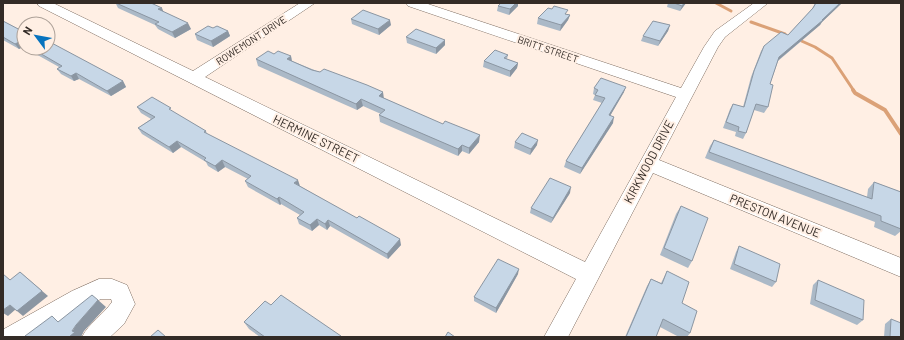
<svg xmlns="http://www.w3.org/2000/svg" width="904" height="340" font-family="Barlow,sans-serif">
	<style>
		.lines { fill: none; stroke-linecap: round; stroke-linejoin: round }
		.stream-far1 { stroke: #dba177; stroke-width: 3 }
		.stream { stroke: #dba177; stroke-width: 4 }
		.minor-casing { stroke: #7f6e62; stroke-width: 1 }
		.minor { fill: #fff; fill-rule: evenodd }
		.wall { fill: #abb9c7 }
		.shaded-wall { fill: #8b96a2 }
		.building { fill: #c7d7e7; stroke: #8b96a2 }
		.labels { text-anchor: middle; stroke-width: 4; stroke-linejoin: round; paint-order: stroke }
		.far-street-label { font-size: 10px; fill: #332b26; stroke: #ffefe4 }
		.street-label { font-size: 12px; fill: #332b26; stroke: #ffefe4 }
	</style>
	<rect width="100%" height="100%" fill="#ffefe4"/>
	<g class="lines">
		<g class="stream-far1">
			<polyline points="716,3 731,11"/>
			<polyline points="751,22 785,34"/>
			<polyline points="797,39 815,47 832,58 854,91"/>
		</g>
		<polyline class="stream" points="853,90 855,93 885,110 901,134"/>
		<g class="minor-casing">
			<g id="minor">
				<polygon points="37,3 53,3 193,71 300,3 315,3 205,77 585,262 676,97 408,6 406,3 425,3 681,88 704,47 715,31 754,3 768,3 725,37 718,47 659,160 901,258 901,277 653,173 568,337 544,337 576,279 39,6"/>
				<path d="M99,279H112L127,285L135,304L124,324L110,337H82C89,323 103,315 112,302L111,299H101L88,305L34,337H3L4,329L72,291Z"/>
			</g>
		</g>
		<use href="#minor" class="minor"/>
	</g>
	<g class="wall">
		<polygon points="111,3 151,3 164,12 191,29 175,38 158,29 155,25 118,8 116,4"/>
		<polygon points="668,3 686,3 680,11 667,7"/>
		<polygon points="815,3 842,3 822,22 820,25 778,61 770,84 768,107 764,113 754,110 746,133 743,139 735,136 736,132 723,128 730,109 733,104 743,107 751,77 761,51 764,46 788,35 812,9"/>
		<polygon points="498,6 518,6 509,15 497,11"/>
		<polygon points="567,14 570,15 568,20 560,31 537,24 538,18"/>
		<polygon points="351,19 391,25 379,35 352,24"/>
		<polygon points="3,21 24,32 24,48 23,47 19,49 3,40"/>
		<polygon points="670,25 668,31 658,46 641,41 643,36"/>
		<polygon points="213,28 228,31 230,36 213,47 197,40 195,34"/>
		<polygon points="406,37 445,45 436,54 407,43"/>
		<polygon points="25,48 48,48 123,81 126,87 111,96 79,79 74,81 61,74 57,69 59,67"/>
		<polygon points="274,54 291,56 292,61 384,98 479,142 469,154 462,151 458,156 380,122 379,115 381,114 363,106 357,110 258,66 256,59"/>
		<polygon points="508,55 507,59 518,63 517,68 510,77 483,67 484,61"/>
		<polygon points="594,88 624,92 610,116 613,123 580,174 564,167 566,161 602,103 593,100 595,95 593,94"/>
		<polygon points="137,107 173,112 206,131 207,134 300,186 401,245 388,259 330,226 327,230 319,225 312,231 299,224 297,218 300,215 281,204 280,205 248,187 245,181 248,179 225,167 218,172 208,166 206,162 181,147 173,153 142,134 138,128 151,119 141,113"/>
		<polygon points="714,140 867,197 868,189 874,182 901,192 901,231 895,236 874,227 875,222 705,158 710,146"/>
		<polygon points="515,142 537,145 530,155 514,148"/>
		<polygon points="570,193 551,223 530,213 531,208"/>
		<polygon points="681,206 692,261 688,268 660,255 676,214"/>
		<polygon points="739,246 776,282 772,287 730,269 736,252"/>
		<polygon points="667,271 682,303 690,333 687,337 679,337 660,327 656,337 625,337 647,286 651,279 661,283"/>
		<polygon points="518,274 496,313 474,301 474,297"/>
		<polygon points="818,280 863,320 857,325 810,304 813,285"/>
		<polygon points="271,305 341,336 342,337 260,337 249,329 244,322"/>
		<polygon points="891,319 901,337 884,337 885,324"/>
	</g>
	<g class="shaded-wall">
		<polygon points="516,3 518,3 518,6 509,15 510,9"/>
		<polygon points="684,3 686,3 680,11 682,6"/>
		<polygon points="840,3 842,3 822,22 820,25 776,62 779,57 822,20"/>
		<polygon points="162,8 164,13 158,9"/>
		<polygon points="570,15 568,20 560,31 561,25"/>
		<polygon points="390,20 391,25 379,35 378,29"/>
		<polygon points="188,23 191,29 175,38 172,32"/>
		<polygon points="670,25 668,31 658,46 660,41"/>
		<polygon points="228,31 230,36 213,47 211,41"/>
		<polygon points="445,40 445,45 436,54 436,48"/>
		<polygon points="19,42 23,47 19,49 15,44"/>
		<polygon points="291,56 292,63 287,59"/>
		<polygon points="518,63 517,68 510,77 510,71"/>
		<polygon points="76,73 79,79 74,81 71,76"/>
		<polygon points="123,81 126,87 111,96 107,91"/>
		<polygon points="626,87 624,92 607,121 609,115"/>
		<polygon points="383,92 384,99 379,96"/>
		<polygon points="361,99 363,106 357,110 356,104"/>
		<polygon points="614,117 613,123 580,174 582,168"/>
		<polygon points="480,135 479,142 469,154 469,148"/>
		<polygon points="538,140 537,145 530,155 531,149"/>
		<polygon points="177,141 181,147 173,153 169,147"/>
		<polygon points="462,145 462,151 458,156 458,149"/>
		<polygon points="222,160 225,167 218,172 215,166"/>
		<polygon points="298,180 300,186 294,183"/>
		<polygon points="571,187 570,193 551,223 553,218"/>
		<polygon points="279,197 281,204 280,205 277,199"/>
		<polygon points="317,219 319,225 312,231 310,225"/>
		<polygon points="328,220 330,226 327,230 325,224"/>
		<polygon points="400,239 401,245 388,259 387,254"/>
		<polygon points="519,269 518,274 496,313 496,308"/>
		<polygon points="20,272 48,296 23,316 17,311"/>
		<polygon points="98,300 106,307 84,331 81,337 69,337 76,325"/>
		<polygon points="10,305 16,309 8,316 3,313 3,310"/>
	</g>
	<g class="building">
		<polygon points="116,3 151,3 162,8 158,9 188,23 172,32 155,24 159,22"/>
		<polygon points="501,3 516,3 510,9 498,6"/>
		<polygon points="674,3 684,3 682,6"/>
		<polygon points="816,3 840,3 822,20 823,20 779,57 770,84 773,85 768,107 756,104 746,133 738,131 739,127 726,122 733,104 744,107 754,71 764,46 781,32 788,35 813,8"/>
		<polygon points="554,6 568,10 565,14 570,15 561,25 538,18 548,8 552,9"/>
		<polygon points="363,10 390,20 378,29 351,19"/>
		<polygon points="3,21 24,32 24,44 19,42 15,44 3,37"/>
		<polygon points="653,21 670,25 660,41 643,36"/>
		<polygon points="208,26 213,28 217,26 228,31 211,41 195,34"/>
		<polygon points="416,29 445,40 436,48 406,37"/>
		<polygon points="48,41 123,81 107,91 76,73 71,76 57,69 62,66 31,48 48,48"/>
		<polygon points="495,50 508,55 504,58 518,63 510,71 484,61"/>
		<polygon points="268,51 274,54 278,51 291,56 287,59 312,70 320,72 324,69 367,85 383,92 379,96 443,124 445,121 480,135 469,148 462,145 458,149 379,115 385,110 361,99 356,104 256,59"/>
		<polygon points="601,78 626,87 609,115 614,117 582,168 566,161 605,98 595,95 598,90 594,88"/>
		<polygon points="152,97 171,108 169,109 206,131 204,132 298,180 294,183 357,218 359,216 400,239 387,254 328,220 325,224 317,219 310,225 297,218 304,212 279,197 277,199 245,181 251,176 222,160 215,166 204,160 206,158 177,141 169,147 138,128 155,117 137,107"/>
		<polygon points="522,133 538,140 531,149 515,142"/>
		<polygon points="714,140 872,199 874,182 901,192 901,229 881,221 881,216 709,152"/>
		<polygon points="550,178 571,187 553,218 531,208"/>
		<polygon points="681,206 708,218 692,261 664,248"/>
		<polygon points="739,246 780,264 776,282 734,264"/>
		<polygon points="498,259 519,269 496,308 474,297"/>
		<polygon points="667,271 689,282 682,303 697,311 690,333 663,319 656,337 626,337 651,279 662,284"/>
		<polygon points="20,272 42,291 17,311 10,305 3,310 3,274 10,280"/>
		<polygon points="818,280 864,300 863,320 815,300"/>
		<polygon points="92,295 98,300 76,325 72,331 75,332 69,337 27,337 25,336 52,316 58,322"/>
		<polygon points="281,295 341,336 340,337 265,337 244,322 265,301 271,305"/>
		<polygon points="891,319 901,323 901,337 890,337"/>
		<polygon points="158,330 166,337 150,337"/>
		<polygon points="448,332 455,337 445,337"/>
	</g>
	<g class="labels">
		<g class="far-street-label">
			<text transform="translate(251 40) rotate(-33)" y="4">ROWEMONT DRIVE</text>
			<text transform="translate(548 49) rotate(19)" y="4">BRITT STREET</text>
		</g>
		<g class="street-label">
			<text transform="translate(316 139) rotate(26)" y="4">HERMINE STREET</text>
			<text transform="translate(649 162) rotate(-62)" y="4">KIRKWOOD DRIVE</text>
			<text transform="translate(775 216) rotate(22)" y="4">PRESTON AVENUE</text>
		</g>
	</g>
	<rect width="904" height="340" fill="none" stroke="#332b26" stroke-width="8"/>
	<g transform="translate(36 36) rotate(302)"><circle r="19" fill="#ffefe4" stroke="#ada198"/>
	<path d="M0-3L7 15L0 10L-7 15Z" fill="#0773be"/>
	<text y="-6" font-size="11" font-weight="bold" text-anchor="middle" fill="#332b26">N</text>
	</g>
</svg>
